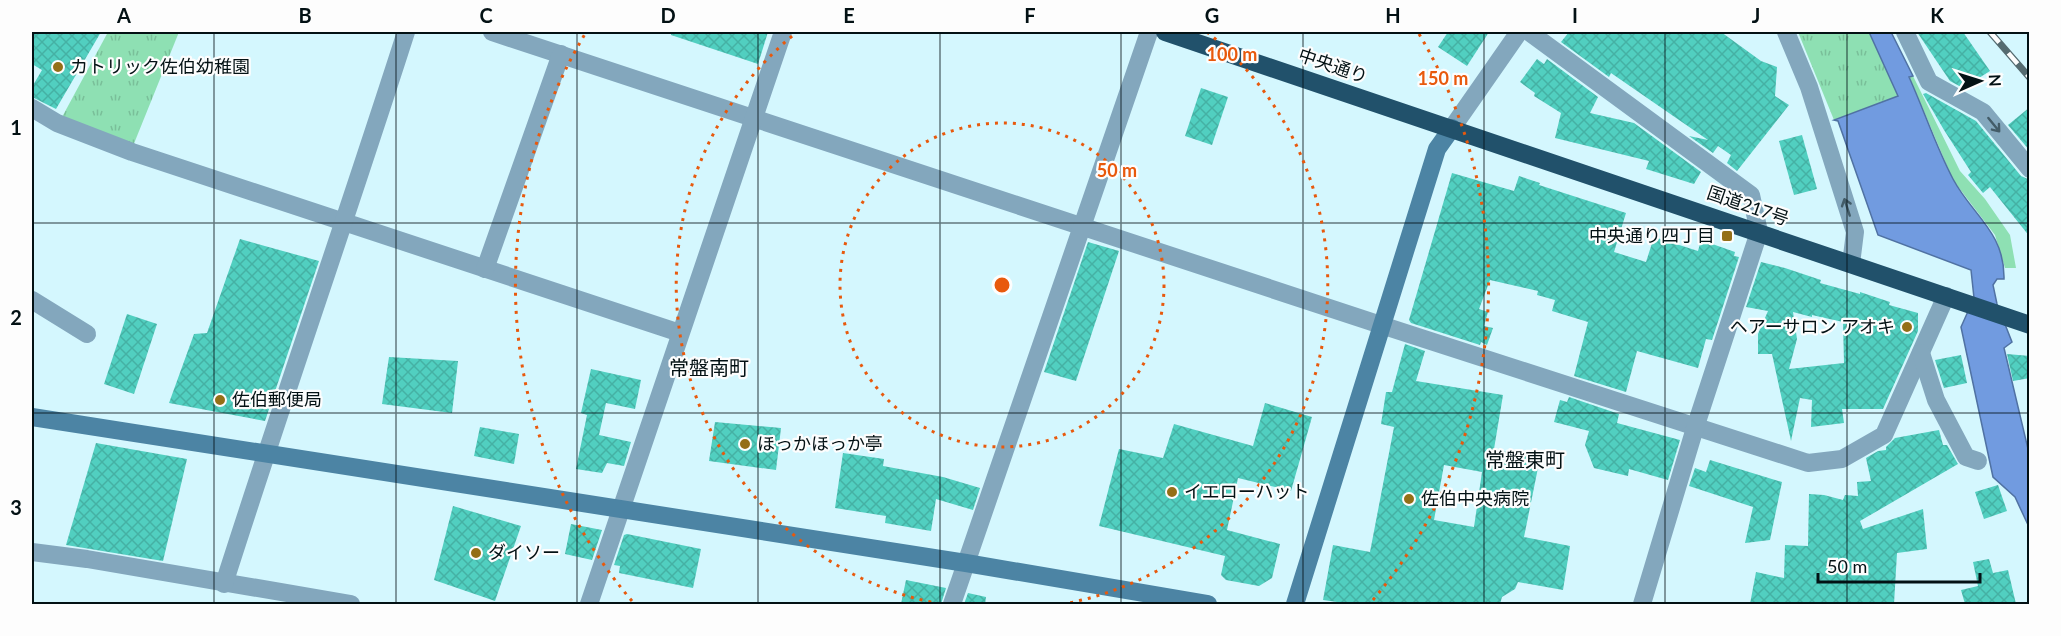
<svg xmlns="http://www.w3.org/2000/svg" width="2061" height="636" font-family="Lato,'Noto Sans JP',sans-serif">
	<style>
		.green { fill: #8ee0b3 }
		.park { fill: url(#park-tufts) }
		.water { fill: #719be0; stroke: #5072a3; stroke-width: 1.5 }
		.building { fill: url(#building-cross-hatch); fill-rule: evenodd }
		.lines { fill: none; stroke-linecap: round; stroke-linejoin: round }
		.street { stroke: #83a7bd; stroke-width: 18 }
		.secondary { stroke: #4c84a4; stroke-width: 18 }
		.highway { stroke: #21516b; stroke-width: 18 }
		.rail-casing { stroke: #556b70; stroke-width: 7 }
		.rail { stroke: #fdfdfd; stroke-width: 4.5; stroke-dasharray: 14; stroke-linecap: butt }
		.oneway { stroke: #435c68 }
		.grid { fill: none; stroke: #031114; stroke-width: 1.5; stroke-opacity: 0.55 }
		.ring { fill: none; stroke: #e8590c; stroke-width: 3; stroke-dasharray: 3 6 }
		.poi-dot { fill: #946f17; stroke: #fdfdfd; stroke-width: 2 }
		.labels { text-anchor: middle; stroke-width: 4.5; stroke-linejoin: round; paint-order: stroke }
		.street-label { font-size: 18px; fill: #031114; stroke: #fdfdfd }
		.poi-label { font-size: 18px; fill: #031114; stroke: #fdfdfd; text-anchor: start }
		.neighbourhood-label { font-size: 20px; fill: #031114; stroke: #fdfdfd }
		.centre { fill: #e8590c; stroke: #fdfdfd; stroke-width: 3 }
		.ring-label { font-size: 18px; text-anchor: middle; font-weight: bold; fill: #e8590c; stroke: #fdfdfd; stroke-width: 4.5; stroke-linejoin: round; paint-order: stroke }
		.neatline { fill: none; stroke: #031114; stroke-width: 2 }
		.grid-label { font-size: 20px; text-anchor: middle; font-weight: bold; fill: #031114 }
	</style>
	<defs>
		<pattern id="park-tufts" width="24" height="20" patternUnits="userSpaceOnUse" patternTransform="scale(1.5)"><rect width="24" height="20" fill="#8ee0b3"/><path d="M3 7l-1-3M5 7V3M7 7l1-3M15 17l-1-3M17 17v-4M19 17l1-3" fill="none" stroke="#79bf99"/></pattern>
		<pattern id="building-cross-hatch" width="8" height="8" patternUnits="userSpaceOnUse" patternTransform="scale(1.5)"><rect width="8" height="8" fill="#51cfc0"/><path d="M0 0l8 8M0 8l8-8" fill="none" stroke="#45b1a4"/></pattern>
	</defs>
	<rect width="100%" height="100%" fill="#d4f7fe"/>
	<polygon class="green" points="1909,76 1913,76 1960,171 1985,199 2010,235 2016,268 2005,268 1995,235 1953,180"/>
	<g class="park">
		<polygon points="108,32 179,32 133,146 61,119"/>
		<polygon points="1798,32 1869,32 1898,96 1834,120"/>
	</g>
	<path class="water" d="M1869,32H1891L1913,76L1909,77C1924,110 1936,147 1953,179C1972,215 2005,232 2004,279H1997L1993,285L1997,304L2012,342L2004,348L2029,453V527L2015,497L1993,477L1961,327L1974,298L1971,270L1878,235L1838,121L1834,120L1898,96Z"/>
	<g class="building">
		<polygon points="32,32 101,32 56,109 32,97 32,87 42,70 32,64"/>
		<polygon points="671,32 768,32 758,64 671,35"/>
		<polygon points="1448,32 1489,32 1467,66 1438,47"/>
		<polygon points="1569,32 1721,32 1761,61 1777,67 1775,96 1789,105 1737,171 1727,163 1731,155 1718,146 1713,153 1689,136 1708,140 1611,73 1609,77 1561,42"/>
		<polygon points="1917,32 1963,32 1990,71 1963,88 1950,81"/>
		<polygon points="1537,59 1544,64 1547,59 1598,97 1590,113 1634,123 1701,172 1694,184 1646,169 1649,161 1555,138 1561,113 1534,96 1535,93 1520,82"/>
		<polygon points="1201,88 1228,97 1212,145 1185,136"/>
		<polygon points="1926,93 1976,121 2021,176 2030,180 2030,237 1990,187 1983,193 1968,175 1971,172 1944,130 1923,94"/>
		<polygon points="2030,107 2030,151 2008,125"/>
		<polygon points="1802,135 1817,189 1794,195 1779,141"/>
		<polygon points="1452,173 1514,191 1519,176 1540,183 1539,185 1626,213 1614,252 1646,262 1654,237 1698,251 1701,240 1735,252 1734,256 1739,257 1712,340 1706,339 1698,368 1637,351 1626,392 1574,376 1588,322 1552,311 1555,300 1537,295 1538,291 1490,280 1479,309 1488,312 1484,326 1493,328 1487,345 1481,342 1480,345 1411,323 1409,320"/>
		<polygon points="240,239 319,261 265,421 169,403 194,334 207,333"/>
		<polygon points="1088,242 1119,251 1076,381 1044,372"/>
		<path d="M1761,262L1785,268L1821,280L1820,283L1860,294V292L1890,302L1889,305L1918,313V331L1883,409H1842L1844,423L1811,427L1812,400L1800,398L1791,441L1772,354H1758V334L1768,311L1746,307ZM1793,312L1812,317V315L1843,322L1844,363L1789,369L1797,339Z"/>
		<polygon points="127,314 157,324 134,394 104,384"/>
		<path d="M1405,344L1425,351L1416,381L1503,395L1494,449L1540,458L1524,537L1570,546L1563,590L1518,582L1515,589L1502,597L1500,604H1351L1323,600L1333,545L1370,552L1394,427L1381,424L1386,392H1392ZM1444,465L1482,472L1474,527L1434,520Z"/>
		<polygon points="2007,354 2030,356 2030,378 2013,381"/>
		<polygon points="1961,355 1967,383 1944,388 1935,360"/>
		<polygon points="389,357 458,361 452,413 382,404"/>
		<polygon points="591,369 641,380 635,409 606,403 599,435 631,442 624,466 607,463 602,473 576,469 587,415 581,413"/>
		<polygon points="1569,397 1619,414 1617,423 1680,440 1668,480 1629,469 1628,476 1594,468 1585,445 1589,431 1554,422 1560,400 1567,402"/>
		<polygon points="1265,403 1312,417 1291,491 1238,478 1227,530 1280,544 1272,578 1259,586 1226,580 1221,575 1225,556 1099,526 1119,449 1163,458 1174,424 1253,446"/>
		<polygon points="715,422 781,428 776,470 709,461"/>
		<polygon points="480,427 519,434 514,464 474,456"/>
		<polygon points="1939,430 1943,445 1947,445 1958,464 1860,521 1863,529 1923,509 1927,549 1897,553 1894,604 1859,602 1859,604 1750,604 1756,572 1784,578 1785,545 1808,546 1809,494 1824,495 1843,500 1845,495 1858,496 1857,482 1871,481 1866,458 1878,451 1886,450 1886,447 1895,438"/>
		<polygon points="96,443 187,459 163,561 66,545"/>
		<polygon points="843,453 884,459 883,466 943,477 980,488 973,510 936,499 931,531 885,523 886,516 835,508"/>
		<polygon points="1710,460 1782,482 1770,540 1745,543 1753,507 1689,486 1695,468 1706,472"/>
		<polygon points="1998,485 2007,511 1984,519 1975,492"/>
		<polygon points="453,506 521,526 495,601 434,580"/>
		<polygon points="571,524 602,530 592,560 565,554"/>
		<polygon points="627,534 701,549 693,588 619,573 620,566 614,565 624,535"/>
		<polygon points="1989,559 1993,573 2008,570 2016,604 1965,604 1961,590 1978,586 1973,562"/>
		<polygon points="906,580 946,588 941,604 901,604"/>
		<polygon points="968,593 986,597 985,604 964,604"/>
	</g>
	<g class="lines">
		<g class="street">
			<polyline points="492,32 1381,325 1808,463 1842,459 1884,435 1946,296"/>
			<polyline points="1529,32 1751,195 1759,232 1695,428 1642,604"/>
			<polyline points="1786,32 1809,87 1855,232 1851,264"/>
			<polyline points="1905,32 1929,82 1983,112 2030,169"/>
			<polyline points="32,108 57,123 132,152 680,333"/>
			<polyline points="1452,128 1519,32"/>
			<polyline points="485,269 561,54"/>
			<polyline points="32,300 87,334"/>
			<polyline points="1921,353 1936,400 1966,457 1978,461"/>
			<polyline points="32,552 87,559 351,604"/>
			<path d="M224,584C283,399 347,216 406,32"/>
			<polyline points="589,604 783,32"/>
			<polyline points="952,604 1149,32"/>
		</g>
		<g class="secondary">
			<polyline points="32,417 966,563 1208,604"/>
			<polyline points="1295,604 1437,149 1452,128"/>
		</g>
		<polyline class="highway" points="1165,32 2030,325"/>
		<g class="rail-casing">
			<polyline id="rail" points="1990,32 2030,78"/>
		</g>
		<use href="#rail" class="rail"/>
	</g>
	<defs><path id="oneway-shaft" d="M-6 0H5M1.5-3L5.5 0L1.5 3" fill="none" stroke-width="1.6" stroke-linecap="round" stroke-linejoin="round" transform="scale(1.5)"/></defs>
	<g class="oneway">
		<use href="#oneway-shaft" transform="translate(1994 125) rotate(51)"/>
		<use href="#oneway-shaft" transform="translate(1847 207) rotate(-108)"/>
	</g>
	<path class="grid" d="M214,32V604M396,32V604M577,32V604M758,32V604M940,32V604M1121,32V604M1303,32V604M1484,32V604M1665,32V604M1847,32V604M32,223H2030M32,413H2030"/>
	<g class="ring">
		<circle cx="1002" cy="285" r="162"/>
		<path d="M940 604A325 325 0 0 1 797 32M1207 32A325 325 0 0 1 1064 604"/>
		<path d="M632 601A487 487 0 0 1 585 34M1419 34A487 487 0 0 1 1372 601"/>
	</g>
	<g class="poi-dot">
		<circle cx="58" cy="67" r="6"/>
		<rect x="1721" y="230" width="12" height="12" rx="3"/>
		<circle cx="1907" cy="327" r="6"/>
		<circle cx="220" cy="400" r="6"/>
		<circle cx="745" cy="444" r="6"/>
		<circle cx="1172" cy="492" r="6"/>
		<circle cx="1409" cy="499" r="6"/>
		<circle cx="476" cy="553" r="6"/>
	</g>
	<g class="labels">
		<g class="street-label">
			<text transform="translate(1333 66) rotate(19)" y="6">中央通り</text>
			<text transform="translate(1748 206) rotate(19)" y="6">国道217号</text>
		</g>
		<g class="poi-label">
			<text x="70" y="73">カトリック佐伯幼稚園</text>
			<text x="1715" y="242" text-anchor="end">中央通り四丁目</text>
			<text x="1895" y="333" text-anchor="end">ヘアーサロン アオキ</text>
			<text x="232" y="406">佐伯郵便局</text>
			<text x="757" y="450">ほっかほっか亭</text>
			<text x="1184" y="498">イエローハット</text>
			<text x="1421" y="505">佐伯中央病院</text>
			<text x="488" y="559">ダイソー</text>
		</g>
		<g class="neighbourhood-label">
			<text x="709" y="375">常盤南町</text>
			<text x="1525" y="467">常盤東町</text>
		</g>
	</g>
	<circle cx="1002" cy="285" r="9" class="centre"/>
	<g class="ring-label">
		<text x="1232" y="61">100 m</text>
		<text x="1443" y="85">150 m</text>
		<text x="1117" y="177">50 m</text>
	</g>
	<rect width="2061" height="636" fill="none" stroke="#fdfdfd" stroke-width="66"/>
	<g transform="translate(1980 81) rotate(87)" stroke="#fdfdfd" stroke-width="4.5" paint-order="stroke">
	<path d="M0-4.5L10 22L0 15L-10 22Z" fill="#031114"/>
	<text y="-9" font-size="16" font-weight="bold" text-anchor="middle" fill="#031114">N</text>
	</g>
	<path d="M1818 573v9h162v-9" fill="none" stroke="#031114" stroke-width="3"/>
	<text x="1827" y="573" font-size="18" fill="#031114" stroke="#fdfdfd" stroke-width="4.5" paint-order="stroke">50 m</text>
	<rect x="33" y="33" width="1995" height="570" class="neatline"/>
	<g class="grid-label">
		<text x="124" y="23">A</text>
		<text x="305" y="23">B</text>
		<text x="486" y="23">C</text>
		<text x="668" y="23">D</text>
		<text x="849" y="23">E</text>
		<text x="1030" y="23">F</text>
		<text x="1212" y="23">G</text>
		<text x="1393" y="23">H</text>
		<text x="1575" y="23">I</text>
		<text x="1756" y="23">J</text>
		<text x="1937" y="23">K</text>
		<text x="16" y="135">1</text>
		<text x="16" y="325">2</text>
		<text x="16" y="515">3</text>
	</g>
</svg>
